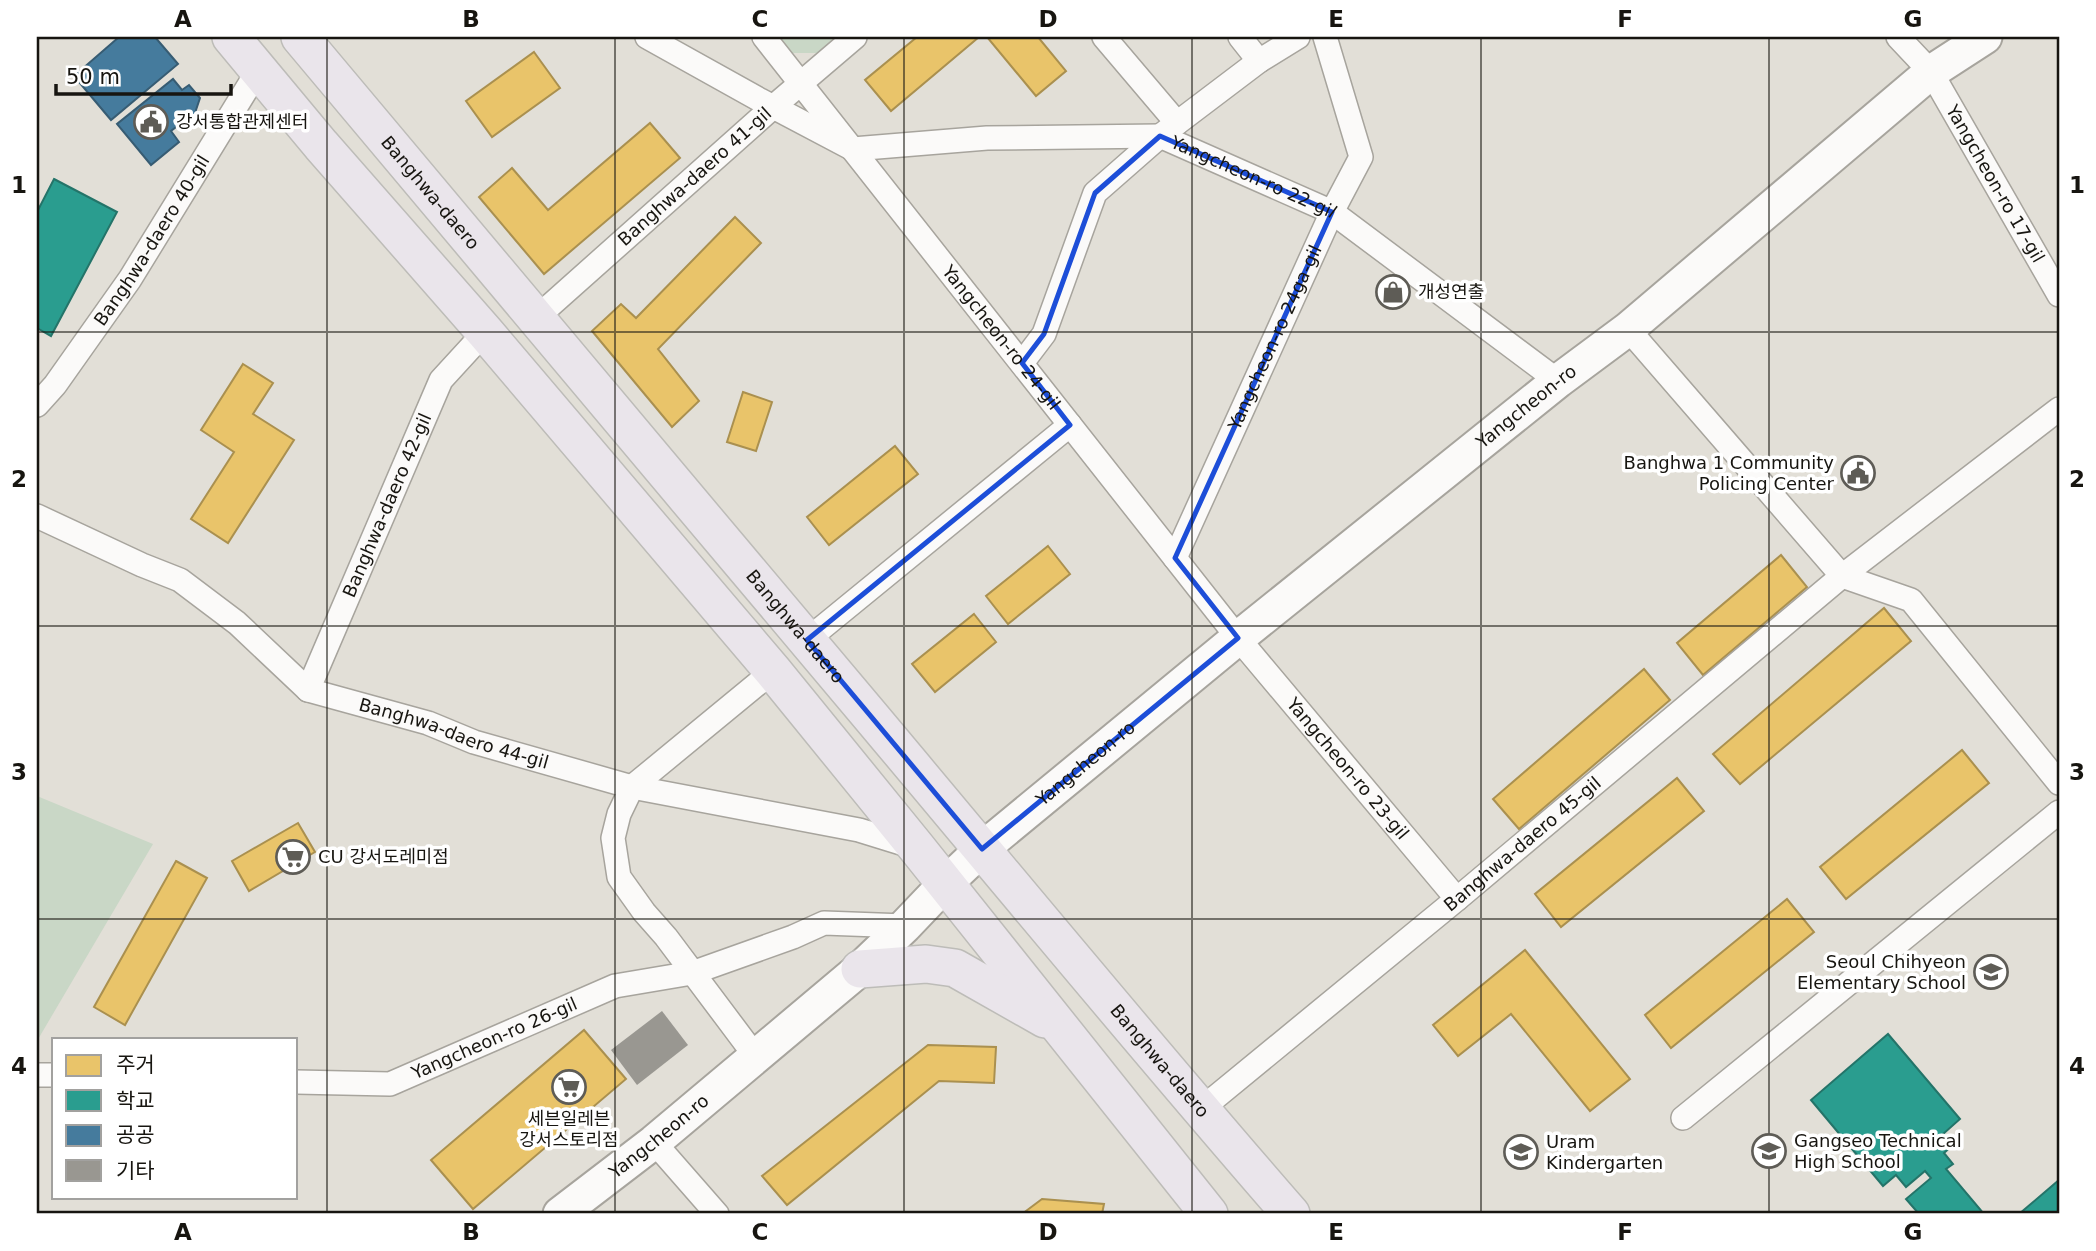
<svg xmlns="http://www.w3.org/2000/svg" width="2096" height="1251" font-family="'DejaVu Sans','Noto Sans KR',sans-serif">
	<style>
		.green { fill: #c9d7c6 }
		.homes { fill: #e9c46a; stroke: #aa904f; stroke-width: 2 }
		.schools { fill: #2a9d8f; stroke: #247469; stroke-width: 2 }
		.public { fill: #457b9d; stroke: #375c73; stroke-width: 2 }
		.building { fill: #999791 }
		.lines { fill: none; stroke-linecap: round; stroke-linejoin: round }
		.street-casing { stroke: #a7a49d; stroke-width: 26 }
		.secondary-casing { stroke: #a7a49d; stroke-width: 37 }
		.primary-casing { stroke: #bdbcb8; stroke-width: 40 }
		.street { stroke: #fbfaf9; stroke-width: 23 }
		.secondary { stroke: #fbfaf9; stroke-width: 33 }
		.primary { stroke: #eae5eb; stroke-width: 37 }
		.marked { fill: none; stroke: #1d4ed8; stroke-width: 5; stroke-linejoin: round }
		.grid { fill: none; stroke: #171510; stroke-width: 2; stroke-opacity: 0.55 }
		.labels { text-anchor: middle; stroke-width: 7; stroke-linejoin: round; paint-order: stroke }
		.poi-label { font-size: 18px; fill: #171510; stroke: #fff; text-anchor: start }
		.street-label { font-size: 18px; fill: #171510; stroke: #fff }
		.neatline { fill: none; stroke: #171510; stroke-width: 2.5 }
		.grid-label { font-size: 23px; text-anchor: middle; font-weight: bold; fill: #171510 }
	</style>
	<rect width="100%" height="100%" fill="#e2dfd7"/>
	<g class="green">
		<polygon points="779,37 842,37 823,53 791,53"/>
		<polygon points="37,796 153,844 37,1041"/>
	</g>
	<g class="homes">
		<polygon points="917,37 979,37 891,111 865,80"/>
		<polygon points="987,37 1038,37 1066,71 1036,96"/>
		<polygon points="534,52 560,88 492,137 466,101"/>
		<polygon points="650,123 680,158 544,274 479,197 512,168 548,210"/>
		<polygon points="735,217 761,243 658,349 699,401 672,427 592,331 621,304 636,318"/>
		<polygon points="243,364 273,383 253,414 294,440 228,543 191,519 234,452 201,430"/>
		<polygon points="743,392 772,402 756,451 727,442"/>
		<polygon points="895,446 918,474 829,545 807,517"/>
		<polygon points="1048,546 1070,574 1008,624 986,596"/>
		<polygon points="1781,555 1807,587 1703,675 1677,643"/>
		<polygon points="1884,608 1911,641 1740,784 1713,754"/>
		<polygon points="974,614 996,642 935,692 912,664"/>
		<polygon points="1644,669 1670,700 1519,829 1493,799"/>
		<polygon points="1962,750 1989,783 1846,899 1820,867"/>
		<polygon points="1677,778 1704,811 1561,927 1535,894"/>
		<polygon points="298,823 315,852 249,891 232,861"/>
		<polygon points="176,861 207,878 125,1025 94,1007"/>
		<polygon points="1787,899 1814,932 1671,1048 1645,1015"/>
		<polygon points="1525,950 1630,1079 1590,1111 1511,1014 1458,1056 1433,1025"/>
		<polygon points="584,1030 626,1079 473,1209 431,1160"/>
		<polygon points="928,1045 996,1047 994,1083 939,1081 787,1205 762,1176"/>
		<polygon points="1042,1199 1104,1204 1102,1214 1022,1214"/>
	</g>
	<g class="schools">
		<polygon points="54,179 117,212 51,336 37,328 37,212"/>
		<polygon points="1888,1034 1960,1119 1943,1134 1953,1145 1944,1153 1953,1164 1946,1169 1984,1214 1919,1214 1906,1199 1931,1178 1925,1171 1906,1187 1896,1175 1883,1186 1811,1100"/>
		<polygon points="2059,1180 2059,1214 2019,1214"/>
	</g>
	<g class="public">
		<polygon points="119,37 155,37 178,64 111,120 74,76"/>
		<polygon points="173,79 182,90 189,85 200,98 193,119 190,116 171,131 179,142 151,165 117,124"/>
	</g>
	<polygon class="building" points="662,1011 688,1045 637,1085 611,1050"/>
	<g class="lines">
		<g class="street-casing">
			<g id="street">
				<path id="s1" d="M647,37L760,100L853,149L987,138L1160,136L1332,212L1558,381"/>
				<path id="s2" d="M764,37L1238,638L1457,899"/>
				<polyline points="1104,37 1177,123"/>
				<polyline points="1240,37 1259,61"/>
				<path id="s3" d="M1898,37L1931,72L2059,295"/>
				<path id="s4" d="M535,319L773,107L855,37"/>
				<polyline points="1628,329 1842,576 1911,600 2059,783"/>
				<polyline points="1022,363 1044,334 1095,193 1160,136 1259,61 1298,37"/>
				<path id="s5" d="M37,405L55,385L130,279L259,69"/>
				<path id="s6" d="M37,516L142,565L180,580L237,623L308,690L428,723L474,742L632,787L859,830L914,847"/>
				<path id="s7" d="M1175,558L1332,212L1361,157L1325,37"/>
				<polyline points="807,640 1070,425"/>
				<path id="s8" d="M308,690L441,380L485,332"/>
				<polyline points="756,1057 666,937 644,912 619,877 613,838 619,814 632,787 773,671"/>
				<polyline points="37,1075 54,1075"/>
				<path id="s9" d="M296,1082L390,1084L615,986L692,973L793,937L824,923L905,926"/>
				<path id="s10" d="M1200,1110L1457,899L1842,576L2059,409"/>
				<polyline points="1683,1118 2059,812"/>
				<polyline points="654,1142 717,1214"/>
			</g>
		</g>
		<g class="secondary-casing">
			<g id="secondary">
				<path id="s11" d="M560,1214L654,1142L860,969L905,926L945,884L982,849L1238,638L1558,381L1628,329L1931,72L1985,37"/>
			</g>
		</g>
		<g class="primary-casing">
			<g id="primary">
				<polyline points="231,37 321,145 485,332 773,671 917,848 1209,1214"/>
				<path id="s12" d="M300,37C488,263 678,487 867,712C1008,880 1147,1049 1291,1214"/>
				<polyline points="860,969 926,964 955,968 1045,1019"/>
			</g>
		</g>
		<use href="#street" class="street"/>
		<use href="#secondary" class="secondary"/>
		<use href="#primary" class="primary"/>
	</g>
	<path class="marked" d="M1160,136L1332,212L1175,558L1238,638L982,849L807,640L1070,425L1022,363L1044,334L1095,193Z"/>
	<path class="grid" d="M327,37V1214M615,37V1214M904,37V1214M1192,37V1214M1481,37V1214M1769,37V1214M37,332H2059M37,626H2059M37,919H2059"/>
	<defs>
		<g id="civic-ring" transform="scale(1.75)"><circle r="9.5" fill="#fff" stroke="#5e5c56" stroke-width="1.5"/><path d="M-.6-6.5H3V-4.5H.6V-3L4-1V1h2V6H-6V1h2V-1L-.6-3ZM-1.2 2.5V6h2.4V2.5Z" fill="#5e5c56"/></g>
		<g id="shop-ring" transform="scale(1.75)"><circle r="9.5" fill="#fff" stroke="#5e5c56" stroke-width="1.5"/><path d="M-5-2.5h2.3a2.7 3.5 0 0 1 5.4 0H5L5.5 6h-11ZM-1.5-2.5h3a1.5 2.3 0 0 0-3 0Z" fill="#5e5c56"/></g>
		<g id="supermarket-ring" transform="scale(1.75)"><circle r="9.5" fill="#fff" stroke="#5e5c56" stroke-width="1.5"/><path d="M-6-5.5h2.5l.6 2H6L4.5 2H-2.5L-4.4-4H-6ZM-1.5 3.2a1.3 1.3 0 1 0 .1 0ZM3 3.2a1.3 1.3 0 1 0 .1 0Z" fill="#5e5c56"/></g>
		<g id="school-ring" transform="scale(1.75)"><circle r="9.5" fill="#fff" stroke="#5e5c56" stroke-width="1.5"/><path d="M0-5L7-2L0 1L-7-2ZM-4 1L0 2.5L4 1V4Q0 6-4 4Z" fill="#5e5c56"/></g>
	</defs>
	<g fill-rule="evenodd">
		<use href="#civic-ring" x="151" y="122"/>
		<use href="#shop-ring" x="1393" y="292"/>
		<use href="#civic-ring" x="1858" y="473"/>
		<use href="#supermarket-ring" x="293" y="857"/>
		<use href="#school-ring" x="1991" y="972"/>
		<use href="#supermarket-ring" x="569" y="1087"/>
		<use href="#school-ring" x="1769" y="1151"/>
		<use href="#school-ring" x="1521" y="1152"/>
	</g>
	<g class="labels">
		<g class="poi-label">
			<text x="176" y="128">강서통합관제센터</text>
			<text x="1418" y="298">개성연출</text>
			<text x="1834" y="469" text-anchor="end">Banghwa 1 Community<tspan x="1834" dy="21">Policing Center</tspan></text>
			<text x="318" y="863">CU 강서도레미점</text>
			<text x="1966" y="968" text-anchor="end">Seoul Chihyeon<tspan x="1966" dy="21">Elementary School</tspan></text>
			<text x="569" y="1125" text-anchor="middle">세븐일레븐<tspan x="569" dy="21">강서스토리점</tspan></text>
			<text x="1794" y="1147">Gangseo Technical<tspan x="1794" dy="21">High School</tspan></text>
			<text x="1546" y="1148">Uram<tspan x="1546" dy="21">Kindergarten</tspan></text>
		</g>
		<g class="street-label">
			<text dy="6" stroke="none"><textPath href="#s4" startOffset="214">Banghwa-daero 41-gil</textPath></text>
			<text dy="6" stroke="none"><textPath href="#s1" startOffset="644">Yangcheon-ro 22-gil</textPath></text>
			<text dy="6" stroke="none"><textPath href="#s3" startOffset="177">Yangcheon-ro 17-gil</textPath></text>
			<text dy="6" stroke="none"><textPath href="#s12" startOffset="203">Banghwa-daero</textPath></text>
			<text dy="6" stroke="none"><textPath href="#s5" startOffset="201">Banghwa-daero 40-gil</textPath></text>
			<text dy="6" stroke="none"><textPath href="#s2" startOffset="383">Yangcheon-ro 24-gil</textPath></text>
			<text dy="6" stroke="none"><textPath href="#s7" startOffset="242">Yangcheon-ro 24ga-gil</textPath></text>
			<text dy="6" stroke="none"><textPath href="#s11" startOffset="1260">Yangcheon-ro</textPath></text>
			<text dy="6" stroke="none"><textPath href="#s8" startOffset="201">Banghwa-daero 42-gil</textPath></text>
			<text dy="6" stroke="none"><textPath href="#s12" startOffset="770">Banghwa-daero</textPath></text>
			<text dy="6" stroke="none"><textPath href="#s6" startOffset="478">Banghwa-daero 44-gil</textPath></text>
			<text dy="6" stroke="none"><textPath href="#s11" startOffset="693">Yangcheon-ro</textPath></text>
			<text dy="6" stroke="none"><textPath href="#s2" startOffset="936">Yangcheon-ro 23-gil</textPath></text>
			<text dy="6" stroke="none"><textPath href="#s10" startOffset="418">Banghwa-daero 45-gil</textPath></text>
			<text dy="6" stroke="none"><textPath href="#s9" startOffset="208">Yangcheon-ro 26-gil</textPath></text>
			<text dy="6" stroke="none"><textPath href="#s12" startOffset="1337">Banghwa-daero</textPath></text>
			<text dy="6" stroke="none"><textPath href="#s11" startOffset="126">Yangcheon-ro</textPath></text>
		</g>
	</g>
	<rect width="2096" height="1251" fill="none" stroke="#ffffff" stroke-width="77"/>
	<rect x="52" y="1038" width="245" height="161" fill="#ffffff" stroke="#a2a19f" stroke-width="2"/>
	<rect x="66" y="1055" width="35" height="21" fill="#e9c46a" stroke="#a2a19f" stroke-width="2"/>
	<text x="116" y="1072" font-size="21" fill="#171510">주거</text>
	<rect x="66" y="1090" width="35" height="21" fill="#2a9d8f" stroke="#a2a19f" stroke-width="2"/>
	<text x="116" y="1108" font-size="21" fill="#171510">학교</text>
	<rect x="66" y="1125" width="35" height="21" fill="#457b9d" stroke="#a2a19f" stroke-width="2"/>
	<text x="116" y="1142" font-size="21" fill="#171510">공공</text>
	<rect x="66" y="1160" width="35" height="21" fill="#999791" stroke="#a2a19f" stroke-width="2"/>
	<text x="116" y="1178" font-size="21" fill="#171510">기타</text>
	<path d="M56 84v10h175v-10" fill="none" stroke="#171510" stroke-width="3.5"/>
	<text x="66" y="84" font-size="21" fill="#171510" stroke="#ffffff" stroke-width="5" paint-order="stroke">50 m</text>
	<rect x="38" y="38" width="2020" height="1174" class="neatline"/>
	<g class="grid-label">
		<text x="183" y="27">A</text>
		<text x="471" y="27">B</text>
		<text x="760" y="27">C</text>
		<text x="1048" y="27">D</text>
		<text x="1336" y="27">E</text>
		<text x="1625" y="27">F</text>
		<text x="1913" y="27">G</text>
		<text x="19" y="193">1</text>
		<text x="2077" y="193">1</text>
		<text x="19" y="487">2</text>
		<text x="2077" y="487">2</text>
		<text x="19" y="780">3</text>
		<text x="2077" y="780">3</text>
		<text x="19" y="1074">4</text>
		<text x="2077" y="1074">4</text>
		<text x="183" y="1240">A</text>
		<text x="471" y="1240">B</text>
		<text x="760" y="1240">C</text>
		<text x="1048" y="1240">D</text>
		<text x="1336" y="1240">E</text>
		<text x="1625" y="1240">F</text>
		<text x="1913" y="1240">G</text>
	</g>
</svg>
